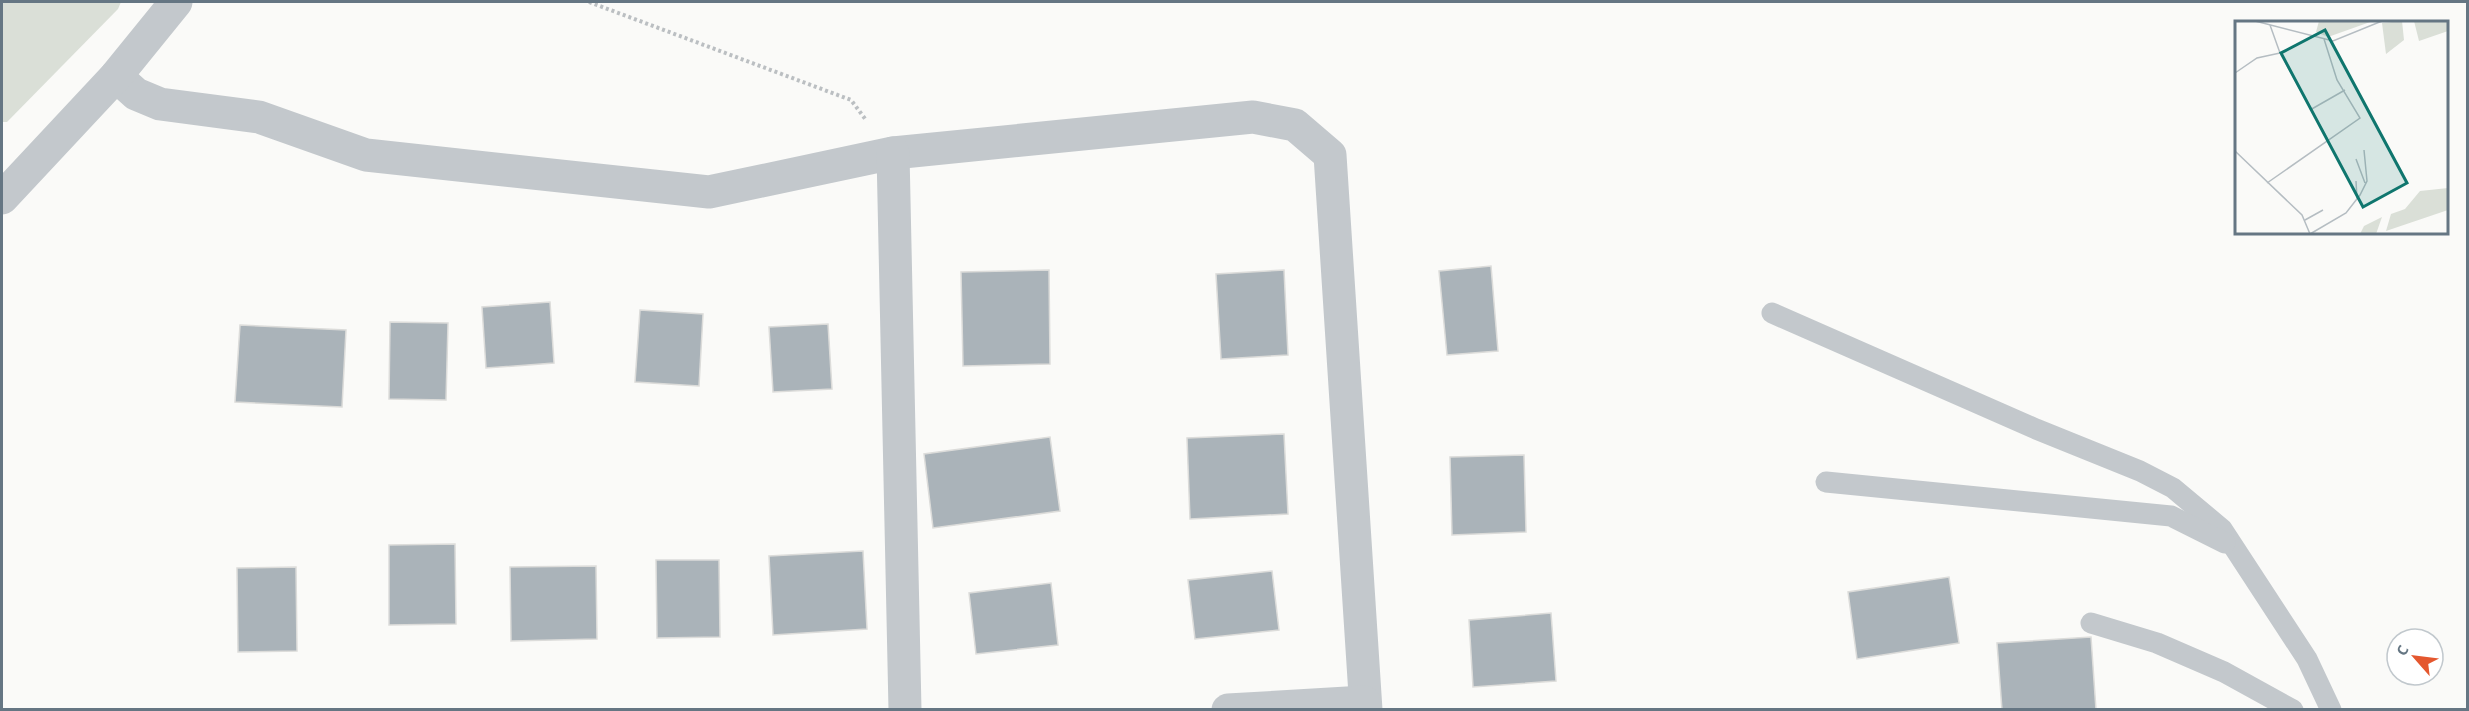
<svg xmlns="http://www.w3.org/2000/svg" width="2469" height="711" font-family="'Alegreya Sans',sans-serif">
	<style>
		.green { fill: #dadfd7 }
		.building { fill: #aab3b9; stroke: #dcdcda; stroke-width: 1.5 }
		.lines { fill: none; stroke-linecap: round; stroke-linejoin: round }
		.path { stroke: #bbbfc2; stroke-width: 4; stroke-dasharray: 3 3; stroke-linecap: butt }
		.service { stroke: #c3c8cc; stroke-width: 21 }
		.minor { stroke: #c3c8cc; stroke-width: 33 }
		.inset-road { fill: none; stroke: #b5bdc2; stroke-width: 1.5 }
		.view { fill: #0f766e; fill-opacity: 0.15; stroke: #0f766e; stroke-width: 3 }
		.inset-edge { fill: none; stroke: #657683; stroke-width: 3 }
	</style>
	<rect width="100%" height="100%" fill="#fafaf8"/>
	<polygon class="green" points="2,2 121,2 118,9 7,122 2,122"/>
	<g class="building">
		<polygon points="1491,266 1498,351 1447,355 1439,271"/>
		<polygon points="1049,270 1050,364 963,366 961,272"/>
		<polygon points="1284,270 1288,355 1221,359 1216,274"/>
		<polygon points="550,302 554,363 486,368 482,307"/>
		<polygon points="640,310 703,314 699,386 635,382"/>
		<polygon points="390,322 448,323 446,400 389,399"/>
		<polygon points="828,324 832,389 773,392 769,327"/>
		<polygon points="240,325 346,330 342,407 235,402"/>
		<polygon points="1284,434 1288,514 1190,519 1187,438"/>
		<polygon points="1050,437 1060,511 933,528 924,454"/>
		<polygon points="1524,455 1526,532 1452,535 1450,457"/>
		<polygon points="455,544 456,624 389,625 389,545"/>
		<polygon points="863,551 867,629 773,635 769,556"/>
		<polygon points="656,560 719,560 720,637 657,638"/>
		<polygon points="596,566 597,639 511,641 510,567"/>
		<polygon points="296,567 297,651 238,652 237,568"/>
		<polygon points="1272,571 1279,630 1195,639 1188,580"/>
		<polygon points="1949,577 1959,643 1857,659 1848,592"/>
		<polygon points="1051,583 1058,645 976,654 969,593"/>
		<polygon points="1551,613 1556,681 1473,687 1469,620"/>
		<polygon points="2091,637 2096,710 2002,710 1997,643"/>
	</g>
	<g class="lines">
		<polyline class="path" points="589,2 851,100 866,120"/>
		<g class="service">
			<polyline points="1772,313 2036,429 2140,471 2173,488 2222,529 2307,659 2331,710"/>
			<polyline points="1826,482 2171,516 2225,543"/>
			<polyline points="2091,623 2157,643 2224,672 2293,710"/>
		</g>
		<g class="minor">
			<polyline points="116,76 136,94 160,104 259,117 366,155 709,192 893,153 1253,117 1295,125 1330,155 1366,710"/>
			<polyline points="893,153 905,710"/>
			<polyline points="2,198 116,76 176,2"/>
			<polyline points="1228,710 1364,702"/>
		</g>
	</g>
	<g transform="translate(2235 21)">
		<rect width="213" height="213" fill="#fafaf8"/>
		<path d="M84,0H138L93,16L81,11ZM167,0L169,19L151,33L147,2ZM179,0H213V10L184,20ZM213,167V189L151,210L156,193L170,188L185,170ZM147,196L141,213H125L129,205Z" fill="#dadfd7"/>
		<path class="inset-road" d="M20,0L98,20L147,0M35,4L45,32L92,117M0,52L22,37L45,32M75,89L110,69M0,130L67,194L75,213M121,138L130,162M121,160L122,178M32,162L125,97L102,59L89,18M70,199L88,189M75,213L111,192L125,174L132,160L129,129"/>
		<path class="view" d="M90,9L172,162L128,186L46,32Z"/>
		<rect width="213" height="213" class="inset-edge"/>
	</g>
	<rect width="2469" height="711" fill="none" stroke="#657683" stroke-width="6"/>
	<g transform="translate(2415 657) rotate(298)"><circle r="28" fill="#ffffff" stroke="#c1c8cd" stroke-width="1.5"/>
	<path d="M0-4.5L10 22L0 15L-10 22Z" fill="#e4572e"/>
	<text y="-9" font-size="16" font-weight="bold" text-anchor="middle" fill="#657683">С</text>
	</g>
</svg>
